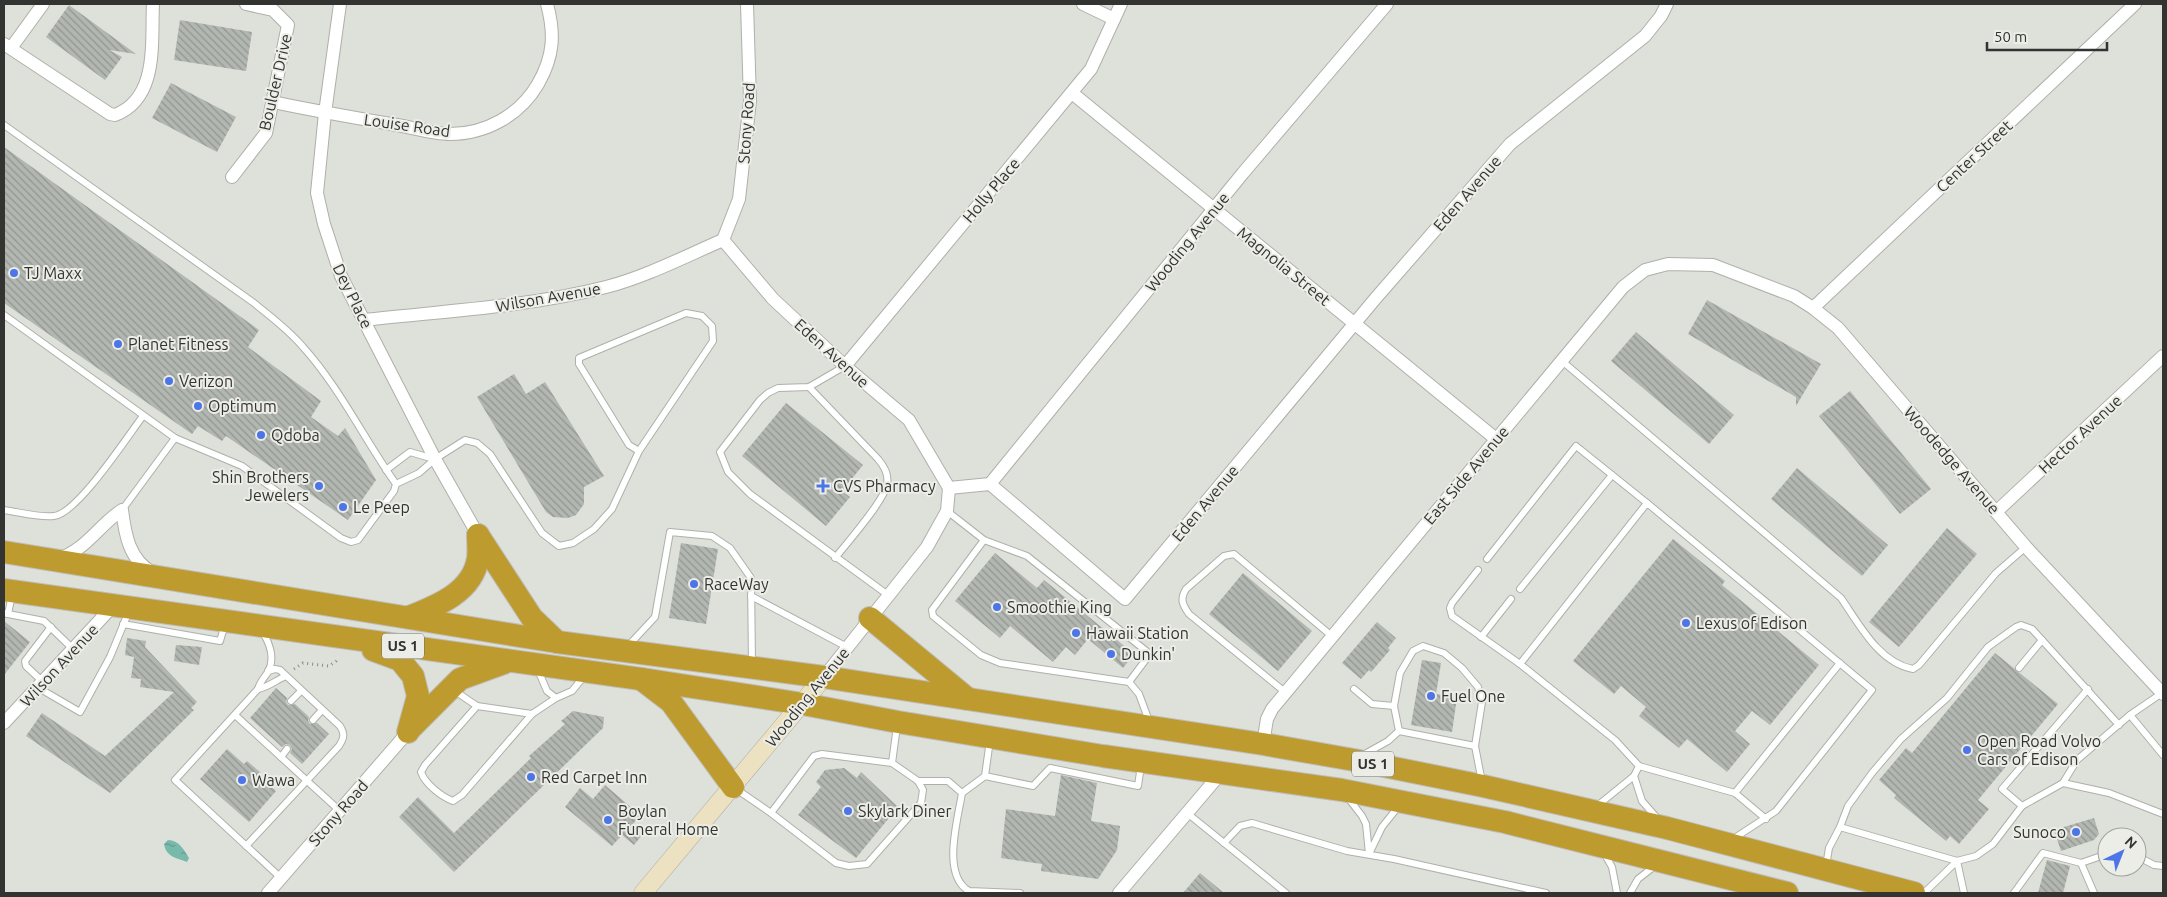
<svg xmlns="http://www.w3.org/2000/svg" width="2167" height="897" font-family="Ubuntu,sans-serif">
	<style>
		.water { fill: url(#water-ripples) }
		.building { fill: url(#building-back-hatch) }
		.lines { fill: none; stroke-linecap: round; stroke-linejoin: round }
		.lane-casing { stroke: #aeb0aa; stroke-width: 8 }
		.street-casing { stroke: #aeb0aa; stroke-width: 14 }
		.secondary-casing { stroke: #aeb0aa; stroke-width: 19 }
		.highway-casing { stroke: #bebebd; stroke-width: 24 }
		.path { stroke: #898b86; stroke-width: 3; stroke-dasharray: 1 4; stroke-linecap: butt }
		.lane { stroke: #fff; stroke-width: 6 }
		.street { stroke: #fff; stroke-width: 12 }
		.secondary { stroke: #ece1c0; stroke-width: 18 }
		.highway { stroke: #be9b2e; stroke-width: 22 }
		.poi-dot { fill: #4d75e8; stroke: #ecede7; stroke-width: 2 }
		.labels { text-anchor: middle; stroke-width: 4; stroke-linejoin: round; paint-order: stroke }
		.shield { fill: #ecede7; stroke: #6a6c68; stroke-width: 1 }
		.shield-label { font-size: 15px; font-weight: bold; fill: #333431 }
		.street-label { font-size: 16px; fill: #333431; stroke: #ecede7 }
		.poi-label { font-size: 16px; fill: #333431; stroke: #ecede7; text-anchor: start }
	</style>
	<defs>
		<pattern id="water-ripples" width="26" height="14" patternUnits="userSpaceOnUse" patternTransform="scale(1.25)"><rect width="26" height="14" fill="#77baab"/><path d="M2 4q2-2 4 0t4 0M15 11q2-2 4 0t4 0" fill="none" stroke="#62988c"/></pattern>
		<pattern id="building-back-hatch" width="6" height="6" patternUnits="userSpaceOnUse" patternTransform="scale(1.25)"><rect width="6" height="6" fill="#b2b7b2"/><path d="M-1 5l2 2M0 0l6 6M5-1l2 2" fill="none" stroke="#919691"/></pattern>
	</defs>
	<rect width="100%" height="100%" fill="#dee0da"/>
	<path class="water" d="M168,840C179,840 184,850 189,858L187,862C177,858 166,857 164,844Z"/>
	<g class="building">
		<polygon points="69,5 136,54 109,50 122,57 105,80 46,37"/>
		<polygon points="180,20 252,32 246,71 174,60"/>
		<polygon points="171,83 236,117 217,152 152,118"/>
		<polygon points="4,147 259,330 248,347 321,401 311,417 338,436 345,428 376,480 348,520 226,436 222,441 198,426 192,434 4,303"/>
		<polygon points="1707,300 1821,364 1796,406 1796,397 1688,334"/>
		<polygon points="1636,332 1734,415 1709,444 1611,361"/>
		<polygon points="514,374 526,394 545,382 604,476 584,487 584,504 576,515 568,518 553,517 546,512 477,397"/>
		<polygon points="1850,391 1931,489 1900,514 1819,416"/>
		<polygon points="786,403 863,465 842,491 850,497 826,526 742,456"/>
		<polygon points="1797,468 1888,545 1862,576 1771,499"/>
		<polygon points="1947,528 1977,554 1899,647 1869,622"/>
		<polygon points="1673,539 1725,581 1722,585 1819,665 1770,725 1752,711 1735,731 1750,744 1727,772 1687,739 1679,748 1639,716 1646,707 1621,686 1614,694 1573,661"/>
		<polygon points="681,543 718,549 706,624 669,618"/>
		<polygon points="995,553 1037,588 1044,580 1134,654 1123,668 1088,639 1075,655 1066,647 1053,662 1010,626 1000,638 955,601"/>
		<polygon points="1243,573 1312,631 1278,671 1209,614"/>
		<polygon points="4,621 30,642 4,675"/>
		<polygon points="1377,622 1396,638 1388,648 1390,650 1371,672 1369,670 1361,679 1342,663"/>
		<polygon points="127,638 146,641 145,647 197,702 191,708 194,710 110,793 26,736 42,713 105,756 174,692 140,687 141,679 131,678 134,657 125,655"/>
		<polygon points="176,645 202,647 199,665 174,661"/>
		<polygon points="1995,653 2058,704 1978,800 1989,809 1959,844 1950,836 1946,841 1894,798 1896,795 1879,780 1906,748 1912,753"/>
		<polygon points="1422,660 1441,663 1436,694 1457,697 1452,732 1411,725"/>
		<polygon points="276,688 287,698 286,702 288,705 295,704 309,717 308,721 310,724 317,723 329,734 302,764 290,753 292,749 290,745 286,744 282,747 250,718"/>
		<polygon points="573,711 604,717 603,728 454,872 399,817 418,797 454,833 531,758 529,756 565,724 561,721"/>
		<polygon points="227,749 244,764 247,761 260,772 257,775 276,791 249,822 200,779"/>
		<polygon points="844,768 857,778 861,772 898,807 856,858 798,815 821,787 816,782 825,770"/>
		<polygon points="1061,775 1097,783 1091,821 1120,826 1117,850 1098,879 1041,871 1042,864 1001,858 1006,809 1055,816"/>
		<polygon points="605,785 640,815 632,825 643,834 634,845 622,835 612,846 565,807 580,788 593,799"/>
		<polygon points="2094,818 2099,834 2094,840 2061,851 2054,830"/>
		<polygon points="2047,860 2070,866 2063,893 2038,893"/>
		<polygon points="1200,873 1224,893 1183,893"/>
	</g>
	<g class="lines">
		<g class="lane-casing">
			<g id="lane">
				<path d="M4,125L254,303C271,317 289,330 303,347C340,388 364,439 396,484L394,491L358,540L351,542L341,538L242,466L175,438L4,315"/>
				<path d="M1562,361L1841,598C1859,624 1879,663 1913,669L1919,665L1996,573L2026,547"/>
				<polyline points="845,366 809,387 778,388 768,393 760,400 720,452 728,472 750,494 888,595"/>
				<path d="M809,387L878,459C884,466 889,475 887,484C885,500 847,543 835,558"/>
				<polyline points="386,470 410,452 434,459"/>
				<polyline points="396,484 419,473 435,459 465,440 477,443 490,454 542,533 559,546 573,543 594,529 612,509 639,451 713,341 712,326 702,316 686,313 579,358 579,364 629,445 639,451"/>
				<path d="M4,510C19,512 39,518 54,516C77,514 127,437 143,416"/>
				<polyline points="122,510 175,438"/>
				<polyline points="947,511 984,540 932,610 933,616 981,655 1000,663 1129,682 1139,694 1149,721"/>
				<polyline points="984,540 1027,556 1150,654 1129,682"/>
				<polyline points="1487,559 1576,446 1647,503"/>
				<polyline points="1478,570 1452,603 1450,608 1452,616 1520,664 1615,740 1639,766 1634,776"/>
				<polyline points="1520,589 1612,475"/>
				<polyline points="751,596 847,647"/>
				<polyline points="4,613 8,614 12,595"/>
				<polyline points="8,614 44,621 73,649"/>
				<polyline points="123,624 220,641 225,624"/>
				<path d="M263,633C270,644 275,659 268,672C264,678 260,682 258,689L175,780L281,878"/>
				<polyline points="1481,637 1511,599"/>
				<polyline points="628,646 655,617 670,532 712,536 730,548 751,578 752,664"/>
				<polyline points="1520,664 1647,503 1872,690 1776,811 1733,839"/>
				<polyline points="2019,668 2042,640 2119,725"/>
				<polyline points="538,670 547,691 556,698 572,691 585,675"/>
				<polyline points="43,682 26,666 25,661 51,627"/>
				<polyline points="37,687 80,712 110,657 129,611"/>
				<path d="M258,689C269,687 276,680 286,676"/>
				<polyline points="1354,689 1372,704 1394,706"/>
				<polyline points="455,691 477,706 532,714 556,698"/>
				<path d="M1285,692L1189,614C1182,604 1180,599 1186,589L1224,556L1234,554L1333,637"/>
				<polyline points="291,701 301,691"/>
				<path d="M477,706L425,765L421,772C425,784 442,797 453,801L462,795L532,714"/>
				<polyline points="235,715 340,811"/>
				<polyline points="2130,715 2163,755"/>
				<polyline points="313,720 322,710"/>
				<polyline points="1399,731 1394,706 1400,673 1413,651 1423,646 1444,653 1462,668 1478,687 1482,702 1475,746 1482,782"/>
				<polyline points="1399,731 1475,746"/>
				<polyline points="1363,755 1388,741 1399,731"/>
				<polyline points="281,757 287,749"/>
				<polyline points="892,763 897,726"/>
				<polyline points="1639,766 1735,793 1766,819"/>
				<polyline points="985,776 990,740"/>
				<path d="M918,781H948L962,793C958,819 941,875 969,891L1020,893"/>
				<polyline points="2063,783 2109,793 2163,814"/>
				<polyline points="736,789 771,813 814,756 822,754 892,763 918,781 923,790 921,803 867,864 849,866 836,863 771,813"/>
				<polyline points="962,793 985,776 1033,786 1050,768 1138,786 1141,765"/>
				<polyline points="1735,793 1840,663"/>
				<polyline points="1349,799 1362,816 1366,824 1369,854"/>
				<polyline points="1597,806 1634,776 1642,801 1657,818"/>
				<polyline points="2022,806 2002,789 2088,689"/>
				<polyline points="1187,813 1286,893"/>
				<polyline points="1840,827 1848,806 1872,773 1901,739 1947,698 1988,647 2016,627 2021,625 2032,629 2042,640"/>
				<polyline points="1224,843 1240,826 1252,823 1347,851 1394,859 1546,893"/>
				<path d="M246,846L339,746C344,738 345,734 340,726L280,670L275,669L268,671"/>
				<polyline points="1604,853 1612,867 1617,893"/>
				<polyline points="1369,854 1382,827 1398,807"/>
				<polyline points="2137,856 2154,865 2163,866"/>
				<polyline points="1957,861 1964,893"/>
				<polyline points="2081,863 2094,893"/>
				<polyline points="1826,866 1829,848 1840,827 1957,861 1976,856 1993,844 2022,806 2063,783 2077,760 2130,715 2162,693"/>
				<polyline points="1630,893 1638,879 1656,865"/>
				<polyline points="1924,893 1957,861"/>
				<polyline points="2014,893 2043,853 2081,863 2107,854"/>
			</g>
		</g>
		<g class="street-casing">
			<g id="street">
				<polyline points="340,4 325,113 317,193 324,224 341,276 435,459 478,535"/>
				<polyline points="1083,4 1114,19"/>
				<path d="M4,44L110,114L115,115C159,98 151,42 153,4"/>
				<polyline points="11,48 43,4"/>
				<polyline points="1072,93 1496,439"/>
				<path d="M273,102C315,111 356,118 397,125C414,128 433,134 450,134C486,134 520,115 538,84C554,56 555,34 547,4"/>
				<polyline points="232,177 266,133 288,25 273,10 246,4"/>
				<polyline points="723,240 773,299 845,366 909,420 949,488 990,484 1125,599 1375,299 1510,144 1645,36 1661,16 1667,4"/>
				<polyline points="723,240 739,199 750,101 747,4"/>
				<polyline points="1813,308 2135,4"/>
				<path d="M364,320C445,311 527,307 606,287C645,277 686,256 723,240"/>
				<polyline points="845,366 1091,69 1121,4"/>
				<polyline points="990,484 1243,173 1387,4"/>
				<polyline points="1996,512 2163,356"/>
				<path d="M58,559C86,550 99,525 122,510C125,534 129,560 153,573"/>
				<polyline points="824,677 927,547 947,511 949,488"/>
				<polyline points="4,723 113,606"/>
				<polyline points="1263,744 1267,719 1272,709 1623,287 1645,270 1668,264 1713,265 1794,296 1813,308 1838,328 2026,547 2163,694"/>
				<polyline points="268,893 408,732"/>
				<polyline points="1119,893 1221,773"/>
			</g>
		</g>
		<g class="secondary-casing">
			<polyline id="secondary" points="643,893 824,677"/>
		</g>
		<g class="highway-casing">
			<g id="highway">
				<polyline points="478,535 532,618 557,642"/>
				<polyline points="4,552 557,642 824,677 1263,744 1354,760 1483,786 1667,828 1914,893"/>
				<polyline points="4,590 641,679 803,704 898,722 1103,756 1342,790 1505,822 1787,893"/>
				<path d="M409,617C437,606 473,592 478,558C479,551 478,542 478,535"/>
				<polyline points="870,618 968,699"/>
				<polyline points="373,650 400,660 413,676 418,696 408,732"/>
				<polyline points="641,679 671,702 733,787"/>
				<polyline points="410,729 460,679 504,663"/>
			</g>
		</g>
		<polyline class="path" points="294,669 303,663 329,666 336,661 337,658"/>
		<use href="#lane" class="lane"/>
		<use href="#street" class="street"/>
		<use href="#secondary" class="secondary"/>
		<use href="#highway" class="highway"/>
	</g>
	<g class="poi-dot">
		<circle cx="14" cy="273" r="5"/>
		<circle cx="118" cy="344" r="5"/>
		<circle cx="169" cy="381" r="5"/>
		<circle cx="198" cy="406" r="5"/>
		<circle cx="261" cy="435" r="5"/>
		<circle cx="319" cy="486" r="5"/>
		<path d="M820.5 478.5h5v5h5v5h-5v5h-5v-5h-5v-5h5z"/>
		<circle cx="343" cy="507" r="5"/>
		<circle cx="694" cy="584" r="5"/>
		<circle cx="997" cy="607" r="5"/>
		<circle cx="1686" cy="623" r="5"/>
		<circle cx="1076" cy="633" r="5"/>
		<circle cx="1111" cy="654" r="5"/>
		<circle cx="1431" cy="696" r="5"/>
		<circle cx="1967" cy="750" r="5"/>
		<circle cx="531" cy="777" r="5"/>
		<circle cx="242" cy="780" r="5"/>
		<circle cx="848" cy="811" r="5"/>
		<circle cx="608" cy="820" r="5"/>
		<circle cx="2076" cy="832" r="5"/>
	</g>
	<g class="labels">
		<g class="shield">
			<rect x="382" y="633.5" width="42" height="25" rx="4"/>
			<rect x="1352" y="751.5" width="42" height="25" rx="4"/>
		</g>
		<g class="shield-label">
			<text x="403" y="651">US 1</text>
			<text x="1373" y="769">US 1</text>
		</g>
		<g class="street-label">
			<text transform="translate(275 82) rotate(-77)" y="6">Boulder Drive</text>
			<text transform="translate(746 123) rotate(-86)" y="6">Stony Road</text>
			<text transform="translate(407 125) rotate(8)" y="6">Louise Road</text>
			<text transform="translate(1974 156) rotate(-43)" y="6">Center Street</text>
			<text transform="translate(991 190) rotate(-50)" y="6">Holly Place</text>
			<text transform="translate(1467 193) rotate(-49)" y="6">Eden Avenue</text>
			<text transform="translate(1187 242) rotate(-51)" y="6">Wooding Avenue</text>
			<text transform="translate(1284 266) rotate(39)" y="6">Magnolia Street</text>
			<text transform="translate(353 296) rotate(64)" y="6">Dey Place</text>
			<text transform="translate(548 297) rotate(-10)" y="6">Wilson Avenue</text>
			<text transform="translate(832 353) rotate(42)" y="6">Eden Avenue</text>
			<text transform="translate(2080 434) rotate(-43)" y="6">Hector Avenue</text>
			<text transform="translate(1952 460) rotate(49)" y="6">Woodedge Avenue</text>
			<text transform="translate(1466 475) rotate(-50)" y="6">East Side Avenue</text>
			<text transform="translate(1205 503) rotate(-50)" y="6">Eden Avenue</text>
			<text transform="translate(59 665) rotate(-47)" y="6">Wilson Avenue</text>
			<text transform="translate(807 697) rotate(-51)" y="6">Wooding Avenue</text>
			<text transform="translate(338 813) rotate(-49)" y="6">Stony Road</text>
		</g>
		<g class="poi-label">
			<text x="24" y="279">TJ Maxx</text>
			<text x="128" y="350">Planet Fitness</text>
			<text x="179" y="387">Verizon</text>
			<text x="208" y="412">Optimum</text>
			<text x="271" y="441">Qdoba</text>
			<text x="309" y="483" text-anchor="end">Shin Brothers<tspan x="309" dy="18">Jewelers</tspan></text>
			<text x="833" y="492">CVS Pharmacy</text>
			<text x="353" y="513">Le Peep</text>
			<text x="704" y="590">RaceWay</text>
			<text x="1007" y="613">Smoothie King</text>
			<text x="1696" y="629">Lexus of Edison</text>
			<text x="1086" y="639">Hawaii Station</text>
			<text x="1121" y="660">Dunkin'</text>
			<text x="1441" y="702">Fuel One</text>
			<text x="1977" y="747">Open Road Volvo<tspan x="1977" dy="18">Cars of Edison</tspan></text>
			<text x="541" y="783">Red Carpet Inn</text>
			<text x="252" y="786">Wawa</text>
			<text x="618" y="817">Boylan<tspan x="618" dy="18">Funeral Home</tspan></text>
			<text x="858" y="817">Skylark Diner</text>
			<text x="2066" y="838" text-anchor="end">Sunoco</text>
		</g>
	</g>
	<rect width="2167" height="897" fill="none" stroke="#333431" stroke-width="10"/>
	<g transform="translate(2122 852) rotate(43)"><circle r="24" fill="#ecede7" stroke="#a2a39e"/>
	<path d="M0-4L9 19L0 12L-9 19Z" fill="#4d75e8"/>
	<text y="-8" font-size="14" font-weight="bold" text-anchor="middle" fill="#333431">N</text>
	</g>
	<path d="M1987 42v8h120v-8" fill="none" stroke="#333431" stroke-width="2.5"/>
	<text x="1994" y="42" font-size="15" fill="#333431" stroke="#ecede7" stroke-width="4" paint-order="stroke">50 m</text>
</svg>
